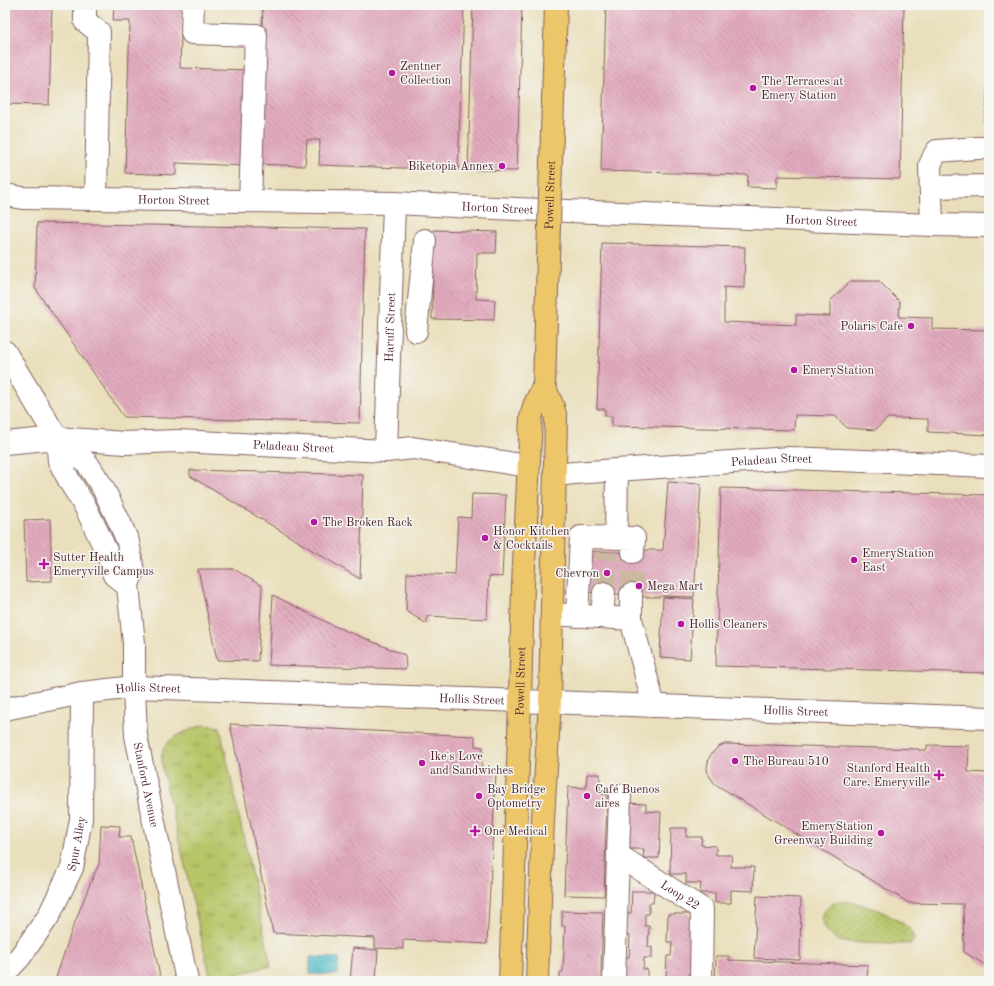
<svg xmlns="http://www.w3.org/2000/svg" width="994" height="986" font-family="'Old Standard TT',serif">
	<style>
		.grass { fill: url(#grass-dots); stroke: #80724a }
		.park { fill: url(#park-tufts); stroke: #80724a }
		.water { fill: url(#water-ripples); stroke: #4c6e7a }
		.building { fill: url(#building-back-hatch) }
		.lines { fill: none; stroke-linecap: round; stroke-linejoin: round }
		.minor-tunnel { stroke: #cab99f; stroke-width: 22; stroke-dasharray: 22 11; stroke-linecap: butt }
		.minor-casing { stroke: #82625e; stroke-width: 24 }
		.major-casing { stroke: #82625e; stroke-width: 24 }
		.minor { stroke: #fff; stroke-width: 22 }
		.major { stroke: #ecc669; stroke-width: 22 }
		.major-bridge-casing { stroke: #82625e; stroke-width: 24; stroke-linecap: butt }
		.major-bridge { stroke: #ecc669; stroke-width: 22 }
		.poi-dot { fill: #b5179e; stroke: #f6f6f2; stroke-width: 1.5 }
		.labels { text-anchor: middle; stroke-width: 3; stroke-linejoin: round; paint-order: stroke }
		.poi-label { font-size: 12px; fill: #4a1f2b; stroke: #f6f6f2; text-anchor: start }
		.street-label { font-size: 12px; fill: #4a1f2b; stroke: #f6f6f2 }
	</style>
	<defs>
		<pattern id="grass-dots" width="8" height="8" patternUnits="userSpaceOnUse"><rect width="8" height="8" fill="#b7c568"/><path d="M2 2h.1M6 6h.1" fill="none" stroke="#979f56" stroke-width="1.8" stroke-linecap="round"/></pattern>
		<pattern id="park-tufts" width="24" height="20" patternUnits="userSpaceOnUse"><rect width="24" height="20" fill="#b7c568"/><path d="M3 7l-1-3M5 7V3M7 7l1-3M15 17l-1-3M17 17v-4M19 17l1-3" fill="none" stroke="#979f56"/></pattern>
		<pattern id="water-ripples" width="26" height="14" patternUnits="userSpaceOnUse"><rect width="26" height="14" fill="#4fbcc8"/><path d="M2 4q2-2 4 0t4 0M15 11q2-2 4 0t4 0" fill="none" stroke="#4498a3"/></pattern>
		<pattern id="building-back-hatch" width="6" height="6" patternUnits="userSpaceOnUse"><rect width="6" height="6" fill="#e3acbf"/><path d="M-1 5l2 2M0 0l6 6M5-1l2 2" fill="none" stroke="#ba8b9b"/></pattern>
	</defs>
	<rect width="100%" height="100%" fill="#f6f6f2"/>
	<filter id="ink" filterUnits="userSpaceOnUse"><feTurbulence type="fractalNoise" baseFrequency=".025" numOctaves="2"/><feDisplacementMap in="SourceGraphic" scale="8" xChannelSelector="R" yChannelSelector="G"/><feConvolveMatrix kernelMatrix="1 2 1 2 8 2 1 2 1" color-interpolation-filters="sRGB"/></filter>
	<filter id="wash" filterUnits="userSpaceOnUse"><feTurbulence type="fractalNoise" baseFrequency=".012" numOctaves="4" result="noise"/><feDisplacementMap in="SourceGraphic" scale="16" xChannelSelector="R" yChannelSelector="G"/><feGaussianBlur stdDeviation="0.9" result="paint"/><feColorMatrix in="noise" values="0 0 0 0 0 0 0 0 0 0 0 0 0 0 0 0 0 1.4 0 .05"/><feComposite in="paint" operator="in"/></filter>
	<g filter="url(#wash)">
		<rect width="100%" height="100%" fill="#eadfbc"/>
		<path class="grass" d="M838,901L857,903L881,911L904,924L911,930L914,940L911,944C894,944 878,944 861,943C855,942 849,943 843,942C833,939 823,932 822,921C822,910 829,905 838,901Z"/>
		<path class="park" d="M203,725L220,727L271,966L211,980L163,771C163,766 161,758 162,753C167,736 188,731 203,725Z"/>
		<polygon class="water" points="310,957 339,958 338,975 310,974"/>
		<g id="blocks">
			<g class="building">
				<polygon points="5,5 52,5 49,105 5,104"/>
				<polygon points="114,5 182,5 180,68 248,70 245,166 176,163 176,175 125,173 130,21 113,21"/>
				<polygon points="263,5 464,5 458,170 319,165 320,140 307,140 305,166 256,164"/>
				<polygon points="473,5 522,5 517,171 468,170"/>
				<polygon points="606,5 904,5 900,179 777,176 777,188 747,187 748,175 601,171"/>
				<polygon points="988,69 989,69 989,126 986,126"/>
				<polygon points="37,223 365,229 360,423 124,417 35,288"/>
				<polygon points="434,230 497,232 496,253 477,253 476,299 495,300 494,320 432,319"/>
				<polygon points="602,243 745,247 744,288 724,287 724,322 796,325 796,315 830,316 830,301 851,281 879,281 900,302 899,317 932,318 932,329 989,330 989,435 928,432 928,419 888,418 875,430 847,428 835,416 795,415 794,430 612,426 612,416 605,416 605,409 597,409"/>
				<polygon points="988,274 989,274 989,295 987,295"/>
				<polygon points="190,470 363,475 360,579 190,476"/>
				<polygon points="668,482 701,484 694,597 661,596 660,597 644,597 634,583 633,595 583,592 584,551 636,553 636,550 663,550"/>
				<polygon points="721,488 989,495 989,673 716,666"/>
				<polygon points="472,494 506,495 502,577 489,576 487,619 427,616 427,624 406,611 407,573 455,575 458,517 471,518"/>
				<polygon points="50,519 52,581 26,582 24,520"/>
				<polygon points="198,569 234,569 262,586 258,661 217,660"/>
				<polygon points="273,595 332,625 405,655 406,669 269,665"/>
				<polygon points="663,597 694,599 690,659 660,657"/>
				<polygon points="230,724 475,736 475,746 483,747 481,771 496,772 487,944 403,940 403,949 375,948 375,938 273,933"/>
				<polygon points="725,744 919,749 919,750 927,750 927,745 969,746 968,772 989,773 989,967 964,952 963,904 909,903 715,784 708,774 707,768 708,762 710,756 714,751 718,747"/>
				<polygon points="587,774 600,774 600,794 607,794 604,896 564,895 568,787 586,788"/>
				<polygon points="630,803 646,804 646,811 661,812 659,858 643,858 644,849 628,849"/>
				<polygon points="101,825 120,826 119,837 131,837 161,981 55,981 71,932 90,884 99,864"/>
				<polygon points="671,828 687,828 686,837 702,837 701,845 716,846 716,855 732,855 731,867 754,867 753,891 731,890 731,903 715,903 715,893 700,893 701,883 686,883 686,874 670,874"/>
				<polygon points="632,891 654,891 653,903 649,903 649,914 645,914 645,926 649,926 648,947 652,947 652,958 644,958 643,969 647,969 647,981 629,981 629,979 624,979 625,957 629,957 630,936 625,935 626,913 631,913"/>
				<polygon points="757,896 801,898 800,960 754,958"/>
				<polygon points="562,911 603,912 601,973 607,973 606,981 560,981 560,972 563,972 565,926 562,926"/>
				<polygon points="668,914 691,914 690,937 695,937 694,960 690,960 689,981 666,981 667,956 671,956 672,942 667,942"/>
				<polygon points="353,948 378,950 376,981 350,981"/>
				<polygon points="716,956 729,956 729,960 868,965 867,981 715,981"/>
			</g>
		</g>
	</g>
	<g filter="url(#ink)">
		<use href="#blocks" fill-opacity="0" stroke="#82625e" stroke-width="1"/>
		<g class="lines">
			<g class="minor-tunnel">
				<polyline points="604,593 606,552"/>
				<polyline points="631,595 633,552"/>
			</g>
			<g class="minor-casing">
				<g id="minor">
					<polyline points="85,5 85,21 99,32 96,199"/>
					<polyline points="193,5 192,33 256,35 250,201"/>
					<polyline points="931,187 989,186"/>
					<path id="s1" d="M5,195L23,198L394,203L516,209L932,225L989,226"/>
					<polyline points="932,225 930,165 934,156 937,151 977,148 989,148"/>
					<polyline points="416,331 425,240"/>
					<path id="s2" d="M5,352L57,438L87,463L103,488L120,523L128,542L133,570L128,586L134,643V687L136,736L187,981"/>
					<polyline points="57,438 59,461 70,482 86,508 108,555 114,575 128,586"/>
					<path id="s3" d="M5,443L57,438L125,443L177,441L386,451L413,448L528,466"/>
					<path id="s4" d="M386,451L394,203"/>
					<path id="s5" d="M555,475L574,473L789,458L989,466"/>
					<polyline points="616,538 617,470"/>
					<polyline points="631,595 631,619"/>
					<polyline points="552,614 631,619 654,706"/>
					<polyline points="577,616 581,537 634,538 633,552"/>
					<polyline points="602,617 604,593"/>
					<path id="s6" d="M5,709L82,693L134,687L989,718"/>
					<path id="s7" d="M618,855L702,909L701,981"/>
					<path id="s8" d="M5,973L20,957L48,917L72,868L81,819L82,693"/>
					<polyline points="614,981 620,795"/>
				</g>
			</g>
			<g class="major-casing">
				<g id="major">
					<path id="s9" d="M510,981L519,736L523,586L531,418L534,406L544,385"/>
					<polyline points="537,981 543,819 550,701 556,418 553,407 544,385"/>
				</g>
			</g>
			<use href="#minor" class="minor"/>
			<use href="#major" class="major"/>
			<g class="major-bridge-casing">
				<g id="major-bridge">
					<path id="s10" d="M544,385L556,5"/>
				</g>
			</g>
			<use href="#major-bridge" class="major-bridge"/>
		</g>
	</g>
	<g class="poi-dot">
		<circle cx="392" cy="73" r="4"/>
		<circle cx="753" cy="88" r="4"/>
		<circle cx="502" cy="166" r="4"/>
		<circle cx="911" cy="326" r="4"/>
		<circle cx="794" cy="370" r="4"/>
		<circle cx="314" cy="522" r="4"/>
		<circle cx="485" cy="538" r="4"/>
		<circle cx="854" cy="560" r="4"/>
		<path d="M42 558h4v4h4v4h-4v4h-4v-4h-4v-4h4z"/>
		<circle cx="607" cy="573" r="4"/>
		<circle cx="639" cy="586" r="4"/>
		<circle cx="681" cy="624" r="4"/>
		<circle cx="735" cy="761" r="4"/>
		<circle cx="422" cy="763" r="4"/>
		<path d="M937 769h4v4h4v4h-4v4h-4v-4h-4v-4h4z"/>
		<circle cx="479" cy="796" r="4"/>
		<circle cx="587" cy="796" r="4"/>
		<path d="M473 825h4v4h4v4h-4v4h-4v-4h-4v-4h4z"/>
		<circle cx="881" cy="833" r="4"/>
	</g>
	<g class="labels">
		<g class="poi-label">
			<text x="400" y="70">Zentner<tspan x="400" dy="14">Collection</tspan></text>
			<text x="761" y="85">The Terraces at<tspan x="761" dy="14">Emery Station</tspan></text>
			<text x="494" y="170" text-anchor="end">Biketopia Annex</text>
			<text x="903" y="330" text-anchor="end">Polaris Cafe</text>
			<text x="802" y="374">EmeryStation</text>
			<text x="322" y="526">The Broken Rack</text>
			<text x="493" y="535">Honor Kitchen<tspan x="493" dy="14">&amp; Cocktails</tspan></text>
			<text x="862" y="557">EmeryStation<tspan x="862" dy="14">East</tspan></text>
			<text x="53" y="561">Sutter Health<tspan x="53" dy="14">Emeryville Campus</tspan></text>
			<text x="599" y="577" text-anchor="end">Chevron</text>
			<text x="647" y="590">Mega Mart</text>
			<text x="689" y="628">Hollis Cleaners</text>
			<text x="430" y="760">Ike's Love<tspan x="430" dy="14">and Sandwiches</tspan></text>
			<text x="743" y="765">The Bureau 510</text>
			<text x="930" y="772" text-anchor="end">Stanford Health<tspan x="930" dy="14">Care, Emeryville</tspan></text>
			<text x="487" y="793">Bay Bridge<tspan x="487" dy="14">Optometry</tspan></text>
			<text x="595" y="793">Café Buenos<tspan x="595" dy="14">aires</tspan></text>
			<text x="873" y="830" text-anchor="end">EmeryStation<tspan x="873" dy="14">Greenway Building</tspan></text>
			<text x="484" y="835">One Medical</text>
		</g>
		<g class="street-label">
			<text dy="4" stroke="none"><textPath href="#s10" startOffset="190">Powell Street</textPath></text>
			<text dy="4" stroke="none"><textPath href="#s1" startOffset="169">Horton Street</textPath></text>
			<text dy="4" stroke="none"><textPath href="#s1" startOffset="493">Horton Street</textPath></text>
			<text dy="4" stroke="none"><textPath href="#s1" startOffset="817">Horton Street</textPath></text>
			<text dy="4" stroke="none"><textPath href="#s4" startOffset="124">Haruff Street</textPath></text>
			<text dy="4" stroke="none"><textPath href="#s3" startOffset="289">Peladeau Street</textPath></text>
			<text dy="4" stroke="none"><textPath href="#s5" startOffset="217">Peladeau Street</textPath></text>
			<text dy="4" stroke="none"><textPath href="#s9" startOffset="300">Powell Street</textPath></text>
			<text dy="4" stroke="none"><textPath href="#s6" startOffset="145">Hollis Street</textPath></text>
			<text dy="4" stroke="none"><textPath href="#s6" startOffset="469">Hollis Street</textPath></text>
			<text dy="4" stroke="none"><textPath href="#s6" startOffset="793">Hollis Street</textPath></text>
			<text dy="4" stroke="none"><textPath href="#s2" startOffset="474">Stanford Avenue</textPath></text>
			<text dy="4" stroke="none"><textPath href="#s8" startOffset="150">Spur Alley</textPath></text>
			<text dy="4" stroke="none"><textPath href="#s7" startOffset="74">Loop 22</textPath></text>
		</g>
	</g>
	<rect width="994" height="986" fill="none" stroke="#f6f6f2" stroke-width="20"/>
</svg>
